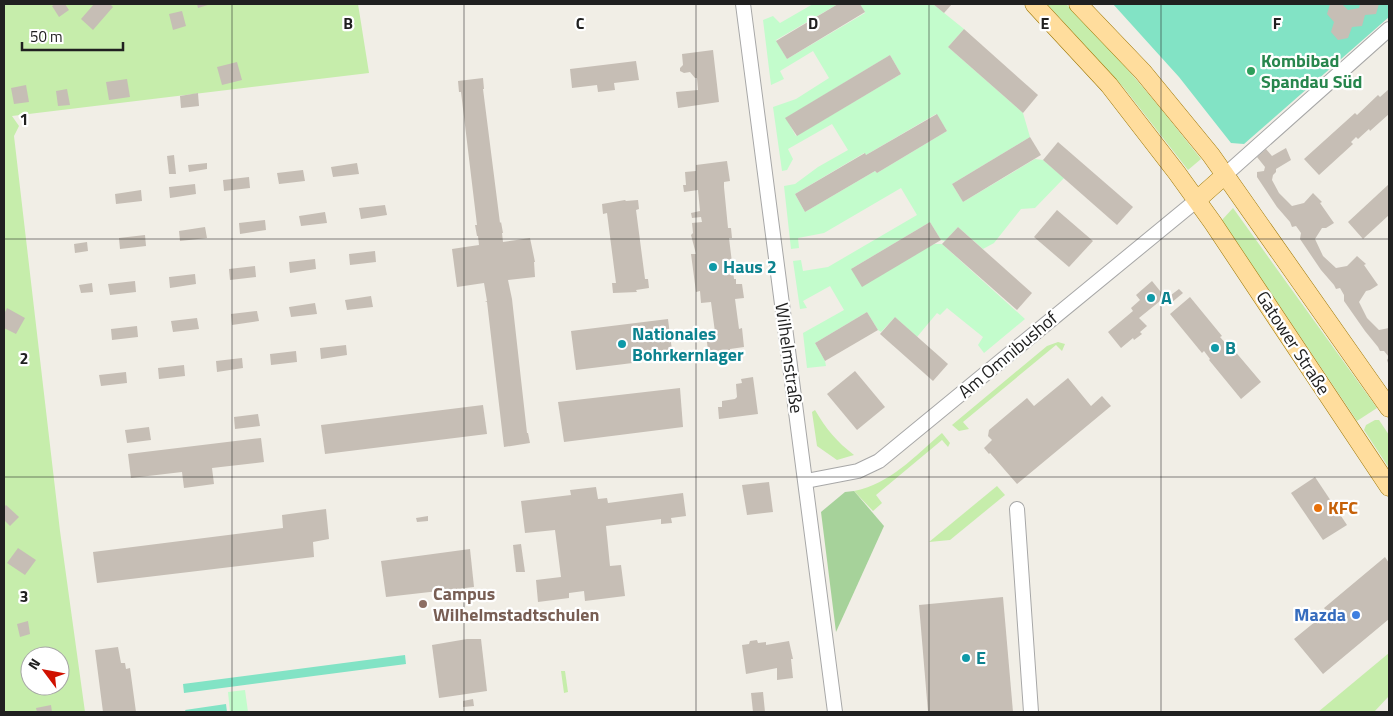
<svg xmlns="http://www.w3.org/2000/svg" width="1393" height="716" font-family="'Titillium Web',sans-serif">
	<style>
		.grass { fill: #c6edab; fill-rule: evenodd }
		.forest { fill: #a6d29a }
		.park { fill: #c3fccc; fill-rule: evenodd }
		.pitch { fill: #82e3c5 }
		.building { fill: #c6beb5 }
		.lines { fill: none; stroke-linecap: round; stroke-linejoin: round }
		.minor-casing { stroke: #a7a7a7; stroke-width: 16 }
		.major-casing { stroke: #9c7600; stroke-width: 19 }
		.minor { stroke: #fff; stroke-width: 14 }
		.major { stroke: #ffdd9d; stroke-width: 18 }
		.grid { fill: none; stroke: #202020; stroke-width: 1; stroke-opacity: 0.55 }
		.leisure-dot { fill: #2e9e5b; stroke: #fff; stroke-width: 2 }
		.culture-dot { fill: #0f9aa8; stroke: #fff; stroke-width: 2 }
		.food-dot { fill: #e8710a; stroke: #fff; stroke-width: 2 }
		.education-dot { fill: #8d6e63; stroke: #fff; stroke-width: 2 }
		.shop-dot { fill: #3f7fe0; stroke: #fff; stroke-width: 2 }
		.labels { text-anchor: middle; stroke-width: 4.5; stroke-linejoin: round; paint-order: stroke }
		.leisure-label { font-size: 18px; font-weight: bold; fill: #27864d; stroke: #fff; text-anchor: start }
		.culture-label { font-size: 18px; font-weight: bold; fill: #0d838f; stroke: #fff; text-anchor: start }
		.street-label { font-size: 18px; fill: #202020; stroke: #fff }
		.food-label { font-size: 18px; font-weight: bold; fill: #c56008; stroke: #fff; text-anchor: start }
		.education-label { font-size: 18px; font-weight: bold; fill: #785e54; stroke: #fff; text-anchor: start }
		.shop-label { font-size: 18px; font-weight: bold; fill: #366cbe; stroke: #fff; text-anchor: end }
		.grid-label { font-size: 16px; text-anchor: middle; font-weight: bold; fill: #202020; stroke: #fff; stroke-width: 4.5; stroke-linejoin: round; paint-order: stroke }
	</style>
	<rect width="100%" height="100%" fill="#f1eee6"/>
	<g class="grass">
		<path d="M4,4H358L369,73L12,116L19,126L14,136L60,531L85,712H4ZM30,656H60V686H30Z"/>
		<path d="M1047,4H1066C1115,51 1158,105 1201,159L1188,170L1124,88Z"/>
		<polygon points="1233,208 1377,408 1357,421 1222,220"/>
		<polygon points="1058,342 1065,344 1062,351 1056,345 963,422 969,429 959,431 952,425 1047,346"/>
		<path d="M815,410C826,429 837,442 854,455L837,460L817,446L812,412Z"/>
		<polygon points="1375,420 1379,420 1389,435 1389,468 1364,430 1366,425"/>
		<path d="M942,433L950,443L948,447L942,440L876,495L882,503L873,511L854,491C890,484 915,456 942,433Z"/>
		<polygon points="997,486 1005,495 950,540 929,542"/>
		<polygon points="1389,653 1389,696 1374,712 1318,712"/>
		<polygon points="561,671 565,671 568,692 564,693"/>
	</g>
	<polygon class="forest" points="854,491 884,526 836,632 821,512 845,492"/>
	<g class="park">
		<path d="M813,4H838L776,40L787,59L865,13L860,4H933L964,29L948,47L1023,113L1030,137L952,184L963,202L1035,159L1043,160L1064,178L1035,208L1021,209L994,243L983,249L958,227L945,241L941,240L930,222L851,269L935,244H942L1025,319L984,353L978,345L983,337L947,308L940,315L937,313L917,337L895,317L881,332L878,330L867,312L815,343L825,361L826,366L807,368L803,333L844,310L830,286L803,301L807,308L800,309L793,261L801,260L803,271L828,267L917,215L901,188L824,233L798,238L799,248L791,249L784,186L795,184L818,167L848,150L832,124L788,149L793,159L787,170L782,171L773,107L796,99L829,78L813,51L780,71L784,79L771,85L763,20L773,16L780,23ZM890,55L901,74L796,136L786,118ZM936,114L947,131L877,173L875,171L805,212L795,194L864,153L866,155Z"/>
		<polygon points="245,690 248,712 230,712 228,692"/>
	</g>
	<g class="pitch">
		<polygon points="1113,4 1389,4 1389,17 1244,144 1231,143 1179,77"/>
		<polygon points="405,655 406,664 184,693 183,684"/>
		<polygon points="226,704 227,712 186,712 185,710"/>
	</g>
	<g class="building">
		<polygon points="55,4 65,4 69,10 59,17 52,6"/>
		<polygon points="94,4 110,4 113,7 93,30 81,19"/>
		<polygon points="197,4 211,4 198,8"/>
		<polygon points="838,4 860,4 865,12 787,59 776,41"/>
		<polygon points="933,4 952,4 944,13"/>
		<polygon points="1330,4 1342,4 1348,10 1359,8 1360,4 1379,4 1376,14 1365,15 1362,26 1352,27 1348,38 1338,40 1331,32 1334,22 1327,14"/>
		<polygon points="182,11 186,26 173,30 169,14"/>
		<polygon points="964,29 1038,95 1023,113 948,47"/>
		<polygon points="713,50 719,102 678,108 676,92 698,90 697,78 695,78 690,72 684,73 680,71 680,68 683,65 682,54"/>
		<polygon points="890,55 901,74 797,136 785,118"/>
		<polygon points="636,61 639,80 614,83 615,90 598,92 597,85 572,88 570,69"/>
		<polygon points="237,62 242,80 222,85 217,67"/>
		<polygon points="483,78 484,89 483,89 500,223 501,222 503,233 502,233 503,242 530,238 535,262 534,262 535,277 508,280 512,299 527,433 528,433 530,443 504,447 487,302 485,301 487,301 484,283 457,287 452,249 479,245 478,236 477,236 475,225 477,225 461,92 459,92 458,81"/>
		<polygon points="127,79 130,97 109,100 106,82"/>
		<polygon points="26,85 29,102 14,104 11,88"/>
		<polygon points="67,89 70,105 58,106 56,91"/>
		<polygon points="1389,89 1389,114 1370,131 1369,129 1358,139 1356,137 1351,142 1353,144 1319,175 1304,159 1355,113 1357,115 1378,95 1380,97"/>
		<polygon points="198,93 199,106 181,108 180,96"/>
		<polygon points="937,114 947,131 877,173 875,171 805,212 795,194 865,153 866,155"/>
		<polygon points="1030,137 1041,155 963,202 952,184"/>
		<polygon points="1058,142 1133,207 1117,225 1043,160"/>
		<polygon points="1286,148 1291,160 1276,169 1276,172 1273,175 1272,180 1279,193 1292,206 1304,203 1313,193 1322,202 1320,203 1334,223 1326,228 1322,228 1315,239 1323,256 1336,268 1347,266 1357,256 1366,264 1364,265 1378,285 1370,290 1366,291 1359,302 1367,318 1379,330 1389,328 1389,366 1387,360 1389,357 1384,351 1380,351 1378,347 1365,331 1344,301 1344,295 1340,288 1336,289 1334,285 1321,270 1300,239 1301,233 1296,226 1292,227 1290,222 1277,207 1257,177 1257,172 1264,171 1265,167 1257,157 1266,149 1272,156"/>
		<polygon points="174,155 176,174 169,174 167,156"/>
		<polygon points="727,161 730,181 724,182 724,187 728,228 731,228 732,238 729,238 734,279 736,279 736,284 742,284 744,298 735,299 739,329 742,328 744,347 730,349 730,350 708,351 706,333 715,332 711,302 701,303 700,291 696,292 691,254 696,254 691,235 693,233 692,223 702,222 701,217 692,218 691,213 700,211 698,190 684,192 683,185 686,185 685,172 696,171 696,165"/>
		<polygon points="207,163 207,169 189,172 188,165"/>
		<polygon points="357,163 359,174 333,177 331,167"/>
		<polygon points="303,170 305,181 279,184 277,173"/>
		<polygon points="249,177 250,188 224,191 223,180"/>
		<polygon points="195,184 196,194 170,198 169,187"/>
		<polygon points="1389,184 1389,215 1363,239 1348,222"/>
		<polygon points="141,190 142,201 116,204 115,194"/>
		<polygon points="625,200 626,201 638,200 639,209 636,210 645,279 648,279 649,288 636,290 637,292 613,293 612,283 616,283 607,213 603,214 602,204"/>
		<polygon points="385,205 387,215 361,219 359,208"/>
		<polygon points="1057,210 1093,241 1069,267 1034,237"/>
		<polygon points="325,212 327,223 301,226 299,216"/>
		<polygon points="265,220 266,230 240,234 239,223"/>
		<polygon points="930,222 941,240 862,287 851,269"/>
		<polygon points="205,227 207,238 180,241 179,231"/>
		<polygon points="958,227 1032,293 1017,310 942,244"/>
		<polygon points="145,235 146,246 120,249 119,238"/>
		<polygon points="87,242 88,251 75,253 74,244"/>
		<polygon points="375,251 376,262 350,265 349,254"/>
		<polygon points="315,259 316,269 290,273 289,262"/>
		<polygon points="255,266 256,277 230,280 229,269"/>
		<polygon points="195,274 196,284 170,288 169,277"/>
		<polygon points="135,281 136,292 110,295 108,284"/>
		<polygon points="1152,281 1165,297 1139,318 1147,326 1140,332 1142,334 1134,340 1133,338 1121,348 1108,332 1133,311 1131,308 1140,300 1136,295"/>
		<polygon points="92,283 93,292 81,293 79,285"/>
		<polygon points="1179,289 1183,293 1171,303 1167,298"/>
		<polygon points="371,296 373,307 347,310 345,300"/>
		<polygon points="1190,297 1222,336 1220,337 1227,345 1228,343 1261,382 1241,399 1209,360 1210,359 1204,351 1202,353 1170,314"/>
		<polygon points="315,303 317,314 291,317 289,307"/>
		<polygon points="7,308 25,318 16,334 4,328 4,314"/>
		<polygon points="257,311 259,321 232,325 231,314"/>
		<polygon points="867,312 878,330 825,361 815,343"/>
		<polygon points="895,317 948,364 933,381 880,334"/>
		<polygon points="197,318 199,329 173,332 171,321"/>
		<polygon points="668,319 673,358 576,370 571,331"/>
		<polygon points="137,326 138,337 112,340 111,329"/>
		<polygon points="346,345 347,355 321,359 320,348"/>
		<polygon points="296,351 297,362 271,365 270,354"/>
		<polygon points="242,358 243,368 217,372 216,361"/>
		<polygon points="184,365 185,376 159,379 158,368"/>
		<polygon points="855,371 885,407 857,430 827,394"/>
		<polygon points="126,372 127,383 101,386 99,375"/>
		<polygon points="753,377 758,414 719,419 718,407 722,407 722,401 735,399 737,397 736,384 742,383 741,379"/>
		<polygon points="1068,378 1091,406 1102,396 1111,406 1017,484 990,453 989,454 984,448 992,440 988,436 989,430 1027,398 1034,406"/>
		<polygon points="680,388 683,427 564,442 558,402"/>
		<polygon points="483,405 487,434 325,454 321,425"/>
		<polygon points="258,414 260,426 235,429 234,417"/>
		<polygon points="149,427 151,440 127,443 125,430"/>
		<polygon points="261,438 264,462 212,468 214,484 184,488 182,472 131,478 128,454"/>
		<polygon points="1315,477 1347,525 1323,540 1291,493"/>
		<polygon points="769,482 773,512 747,515 742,485"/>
		<polygon points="596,487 598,499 607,498 608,503 683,493 686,516 671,518 672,523 661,524 661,519 606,526 610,566 621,565 625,596 585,601 584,591 569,593 569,598 538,602 536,580 561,577 555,530 525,533 521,501 571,495 570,490"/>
		<polygon points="6,505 19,517 10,526 4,520 4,507"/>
		<polygon points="326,509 329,539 313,542 314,557 97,583 93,552 283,528 282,515"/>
		<polygon points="428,516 428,521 417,522 416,518"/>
		<polygon points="521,544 525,572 516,572 513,545"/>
		<polygon points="18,548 36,560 25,575 7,563"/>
		<polygon points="470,549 474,587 386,597 381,561"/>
		<polygon points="1385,557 1389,563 1389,619 1323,674 1294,639 1327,612 1324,608"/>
		<polygon points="1003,597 1013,712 928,712 919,605"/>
		<polygon points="28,621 30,634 20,637 17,624"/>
		<polygon points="467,639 481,639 487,691 439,698 432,645"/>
		<polygon points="757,640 758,643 766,642 766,645 789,641 793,659 791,659 793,678 777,680 777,668 746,674 742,645 749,644 750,641"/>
		<polygon points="118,647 121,663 125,663 126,669 130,668 136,712 103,712 95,650"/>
		<polygon points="37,686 49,686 50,692 38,693"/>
		<polygon points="763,692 765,712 753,712 751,693"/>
		<polygon points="473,699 474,706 463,707 463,701"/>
		<polygon points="51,705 52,712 37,712 36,708"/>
	</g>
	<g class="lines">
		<g class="minor-casing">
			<g id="minor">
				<polyline points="743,4 835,712"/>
				<polyline points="1225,175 1389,29"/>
				<polyline points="806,481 858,471 879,461 1197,200"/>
				<polyline points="1017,509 1031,712"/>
			</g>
		</g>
		<g class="major-casing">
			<g id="major">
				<polyline points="1034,4 1109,85 1177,173 1213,223 1389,487"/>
				<polyline points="1078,4 1143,72 1211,155 1389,408"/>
				<polyline points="1197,200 1225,175"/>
			</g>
		</g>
		<use href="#minor" class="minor"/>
		<use href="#major" class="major"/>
	</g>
	<path class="grid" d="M232,4V712M464,4V712M696,4V712M929,4V712M1161,4V712M4,239H1389M4,477H1389"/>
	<circle class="leisure-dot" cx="1251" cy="71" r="5"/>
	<g class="culture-dot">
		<circle cx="713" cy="267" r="5"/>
		<circle cx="1151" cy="298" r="5"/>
		<circle cx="622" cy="344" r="5"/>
		<circle cx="1215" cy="348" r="5"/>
		<circle cx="966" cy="658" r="5"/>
	</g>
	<circle class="food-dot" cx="1318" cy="508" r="5"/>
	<circle class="education-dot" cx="423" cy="604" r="5"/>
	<circle class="shop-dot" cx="1356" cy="615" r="5"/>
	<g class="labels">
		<g class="leisure-label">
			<text x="1261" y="67">Kombibad<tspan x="1261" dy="21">Spandau Süd</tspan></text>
		</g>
		<g class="culture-label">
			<text x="723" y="273">Haus 2</text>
			<text x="1161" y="304">A</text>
			<text x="632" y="340">Nationales<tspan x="632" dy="21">Bohrkernlager</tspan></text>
			<text x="1225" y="354">B</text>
			<text x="976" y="664">E</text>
		</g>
		<g class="street-label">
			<text transform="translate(1293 343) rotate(57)" y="6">Gatower Straße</text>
			<text transform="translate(1008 355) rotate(-40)" y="6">Am Omnibushof</text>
			<text transform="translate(789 358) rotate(82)" y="6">Wilhelmstraße</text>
		</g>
		<g class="food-label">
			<text x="1328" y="514">KFC</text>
		</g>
		<g class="education-label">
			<text x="433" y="600">Campus<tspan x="433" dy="21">Wilhelmstadtschulen</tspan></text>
		</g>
		<g class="shop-label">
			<text x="1346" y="621">Mazda</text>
		</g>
	</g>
	<g class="grid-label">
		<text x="348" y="29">B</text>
		<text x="580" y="29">C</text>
		<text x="813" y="29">D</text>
		<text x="1045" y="29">E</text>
		<text x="1277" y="29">F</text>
		<text x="24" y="125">1</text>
		<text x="24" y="364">2</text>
		<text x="24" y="602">3</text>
	</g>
	<rect width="1393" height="716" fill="none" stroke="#202020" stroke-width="10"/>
	<g transform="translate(45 671) rotate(302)"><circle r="24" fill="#ffffff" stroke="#a6a6a6"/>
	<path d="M0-4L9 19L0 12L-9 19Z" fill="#d01100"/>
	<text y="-8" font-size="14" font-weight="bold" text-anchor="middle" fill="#202020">N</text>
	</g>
	<path d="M22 42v8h101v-8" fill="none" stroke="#202020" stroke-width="2.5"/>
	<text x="30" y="42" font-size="15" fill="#202020" stroke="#ffffff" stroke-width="4" paint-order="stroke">50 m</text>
</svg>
